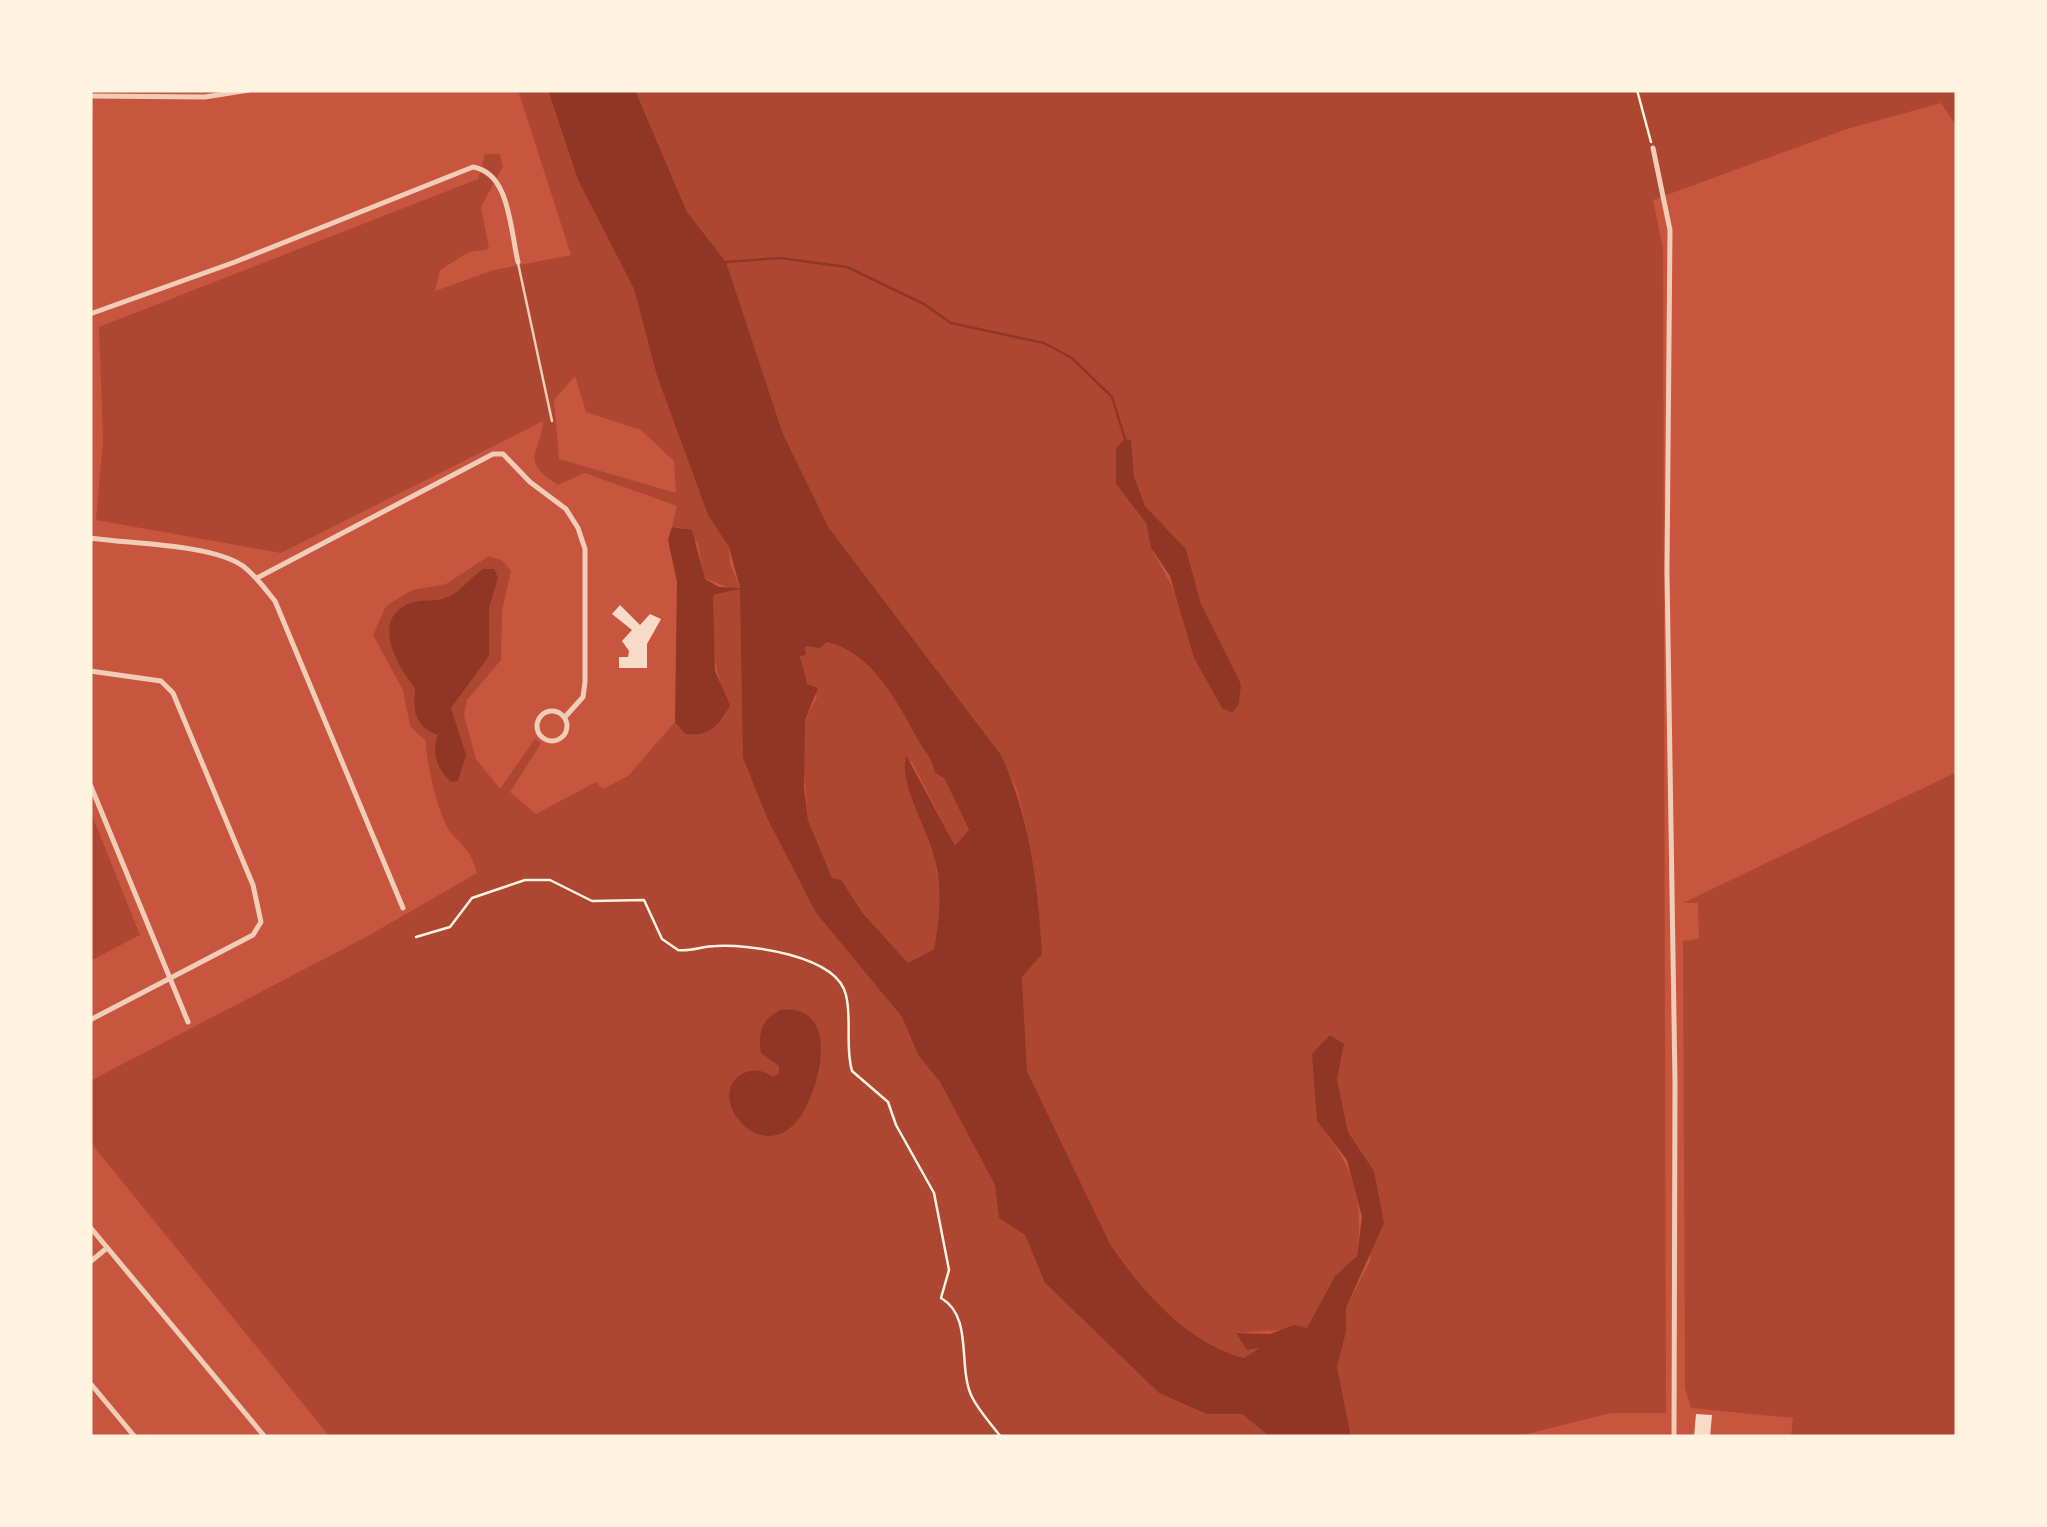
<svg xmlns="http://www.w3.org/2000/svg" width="2047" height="1527" font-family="'Golos Text',sans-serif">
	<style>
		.green { fill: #ae4732; fill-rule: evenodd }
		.water { fill: #8f3625; fill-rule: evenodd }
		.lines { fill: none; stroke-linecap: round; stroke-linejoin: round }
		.stream { stroke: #8f3625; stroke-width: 2.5 }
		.building { fill: #f7dbc8 }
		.path { stroke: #fff3e0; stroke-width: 2.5 }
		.service { stroke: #f1ccb7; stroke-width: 2.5 }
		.minor { stroke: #f1ccb7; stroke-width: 5 }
	</style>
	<rect width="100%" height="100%" fill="#c8553d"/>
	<g class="green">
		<path d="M518,90H548L578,180L634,289L657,376L708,515L729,547L730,563L743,597V758L767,818L816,913L902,1017L918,1055L940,1082L995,1185L999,1218L1025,1235L1045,1283L1159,1393L1205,1414H1242L1270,1437H330L90,1142V1081L368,936L477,873C471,852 466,849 452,834C438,818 426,761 426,741L410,726L403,690L373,635L386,606L412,590L446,584L489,556L503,561L511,571L502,611L501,660L467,700L464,715L476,759L500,789L535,739L541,743L510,792L536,814L596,782L603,789L628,776L675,722L685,734L730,705C710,668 714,635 713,595L735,590L704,578L698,544L683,528L672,527L677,506L585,473L558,485C518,459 541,453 543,421L281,553L96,520L103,440L99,327L478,179L485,154H500L503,166L481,207L489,249L469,252L440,270L435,291L494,270L571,255ZM575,376L586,412L641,430L674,461L676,493L559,459L554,400Z"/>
		<path d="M635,90H1957V127L1941,103L1847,129L1653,200L1663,249L1666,1413H1611L1515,1437H1351L1337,1367L1346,1332V1308L1370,1261L1374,1171L1348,1132L1337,1079L1344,1044L1317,1121C1354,1169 1364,1195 1357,1257L1335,1276L1307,1328L1237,1333L1260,1347L1244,1358C1187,1343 1142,1291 1110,1244L1027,1071L1022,977L1042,953L1026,826L1017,790L1001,755L829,528L783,434L726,262L687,212ZM1131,440L1134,476L1145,506L1186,549L1201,604L1241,684L1222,708L1194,658L1179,599L1151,548L1146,523L1116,484Z"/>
		<path d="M826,641C871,653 897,700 917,738C924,752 932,757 935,773L944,778L969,831L955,847L912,762L904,760L934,856L942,905L934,949L908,963L832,878L808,820L802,750L805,720L817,697C803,680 796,667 804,645Z"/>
		<polygon points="1957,772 1957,1437 1791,1437 1793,1418 1691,1408 1685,1388 1683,941 1699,939 1698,903 1683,903"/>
		<polygon points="90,810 140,935 90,961"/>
	</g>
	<g class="water">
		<path d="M548,90H635L687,212L726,262L783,434L829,528L1001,755C1030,816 1038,887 1042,954L1022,977L1027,1071L1110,1244C1142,1291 1187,1343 1244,1358L1259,1348L1247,1350L1236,1333L1270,1334L1294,1325L1307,1328L1335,1276L1357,1256L1362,1217L1347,1160L1317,1121L1312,1054L1330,1035L1344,1044L1337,1079L1348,1132L1374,1171L1384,1223L1346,1308V1332L1337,1367L1351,1437H1270L1242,1414H1206L1159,1393L1045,1283L1025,1235L999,1218L995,1185L940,1082L918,1055L902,1017L816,913L767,818L743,758L740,589L713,595L715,671L730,705C718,726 710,737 685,734L675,722L677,582L668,540L672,527L692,530L705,579L719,587L740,588L729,547L708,515L657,376L634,289L578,180ZM827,642C871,652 897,701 917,738C924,752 932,757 935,773L944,778L969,830L955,846L906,755C899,784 925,824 933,853C943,887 940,915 934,949L908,963L862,912L841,880L832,878L808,820L804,787L805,720L818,688L807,684L800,656L806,655L805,646L820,648Z"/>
		<polygon points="1125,439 1131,440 1134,476 1145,506 1186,549 1201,604 1241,684 1239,704 1232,713 1222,708 1194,658 1170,576 1151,548 1146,523 1116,484 1116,448"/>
		<path d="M483,569H494L498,578L489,608V656L451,708L466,755L458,781L451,782C437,770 431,752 438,735C414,726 413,711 415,688C397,666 368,616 414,602C424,599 436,602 445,598C459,594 471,577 483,569Z"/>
		<path d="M780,1010C836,1004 823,1071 808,1103C771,1183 698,1095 744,1073C755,1068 764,1071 773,1077L779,1073V1066L761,1053C758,1033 761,1020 780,1010Z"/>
	</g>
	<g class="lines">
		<polyline class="stream" points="726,262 780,258 847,267 924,304 951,323 1044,343 1072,358 1112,397 1125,439"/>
	</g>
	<g class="building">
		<polygon points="620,605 640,625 650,614 661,619 647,644 647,668 619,668 619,657 628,657 629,651 622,641 632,630 612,614"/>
		<polygon points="1696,1414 1712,1415 1710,1437 1694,1437"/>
	</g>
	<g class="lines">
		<g class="path">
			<polyline points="1637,90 1651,142"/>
			<polyline points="90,299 91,101"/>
			<path d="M416,937L450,927L472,898L525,880H550L592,901L644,900L662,939L678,950C691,952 702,946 716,946C748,944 837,955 846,995C852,1019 845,1048 852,1071L888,1102L896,1125L934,1193L949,1270L941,1298C974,1317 957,1367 972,1397C979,1411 991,1424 1001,1437"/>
		</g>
		<polyline class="service" points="518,263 552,421"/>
		<g class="minor">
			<polyline points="90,96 205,97 249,90"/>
			<polyline points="1653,148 1670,230 1667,571 1675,1082 1674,1437"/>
			<path d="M90,314L235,262L473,167C510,173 510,229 518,262"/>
			<path d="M90,538C129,544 212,544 243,566C256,576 265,589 275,601L403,908"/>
			<polyline points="257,578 493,454 503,454 530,482 566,509 578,528 585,549 585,682 583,697 565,717"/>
			<polyline points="90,671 161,681 173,693 253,885 261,922 253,935 90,1020"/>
			<circle cx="552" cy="726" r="15"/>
			<polyline points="90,784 188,1022"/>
			<polyline points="90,1227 265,1437"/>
			<polyline points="90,1262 107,1248"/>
			<polyline points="90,1383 135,1437"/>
		</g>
	</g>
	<rect width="2047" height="1527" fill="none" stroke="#fff3e0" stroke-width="185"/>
</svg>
